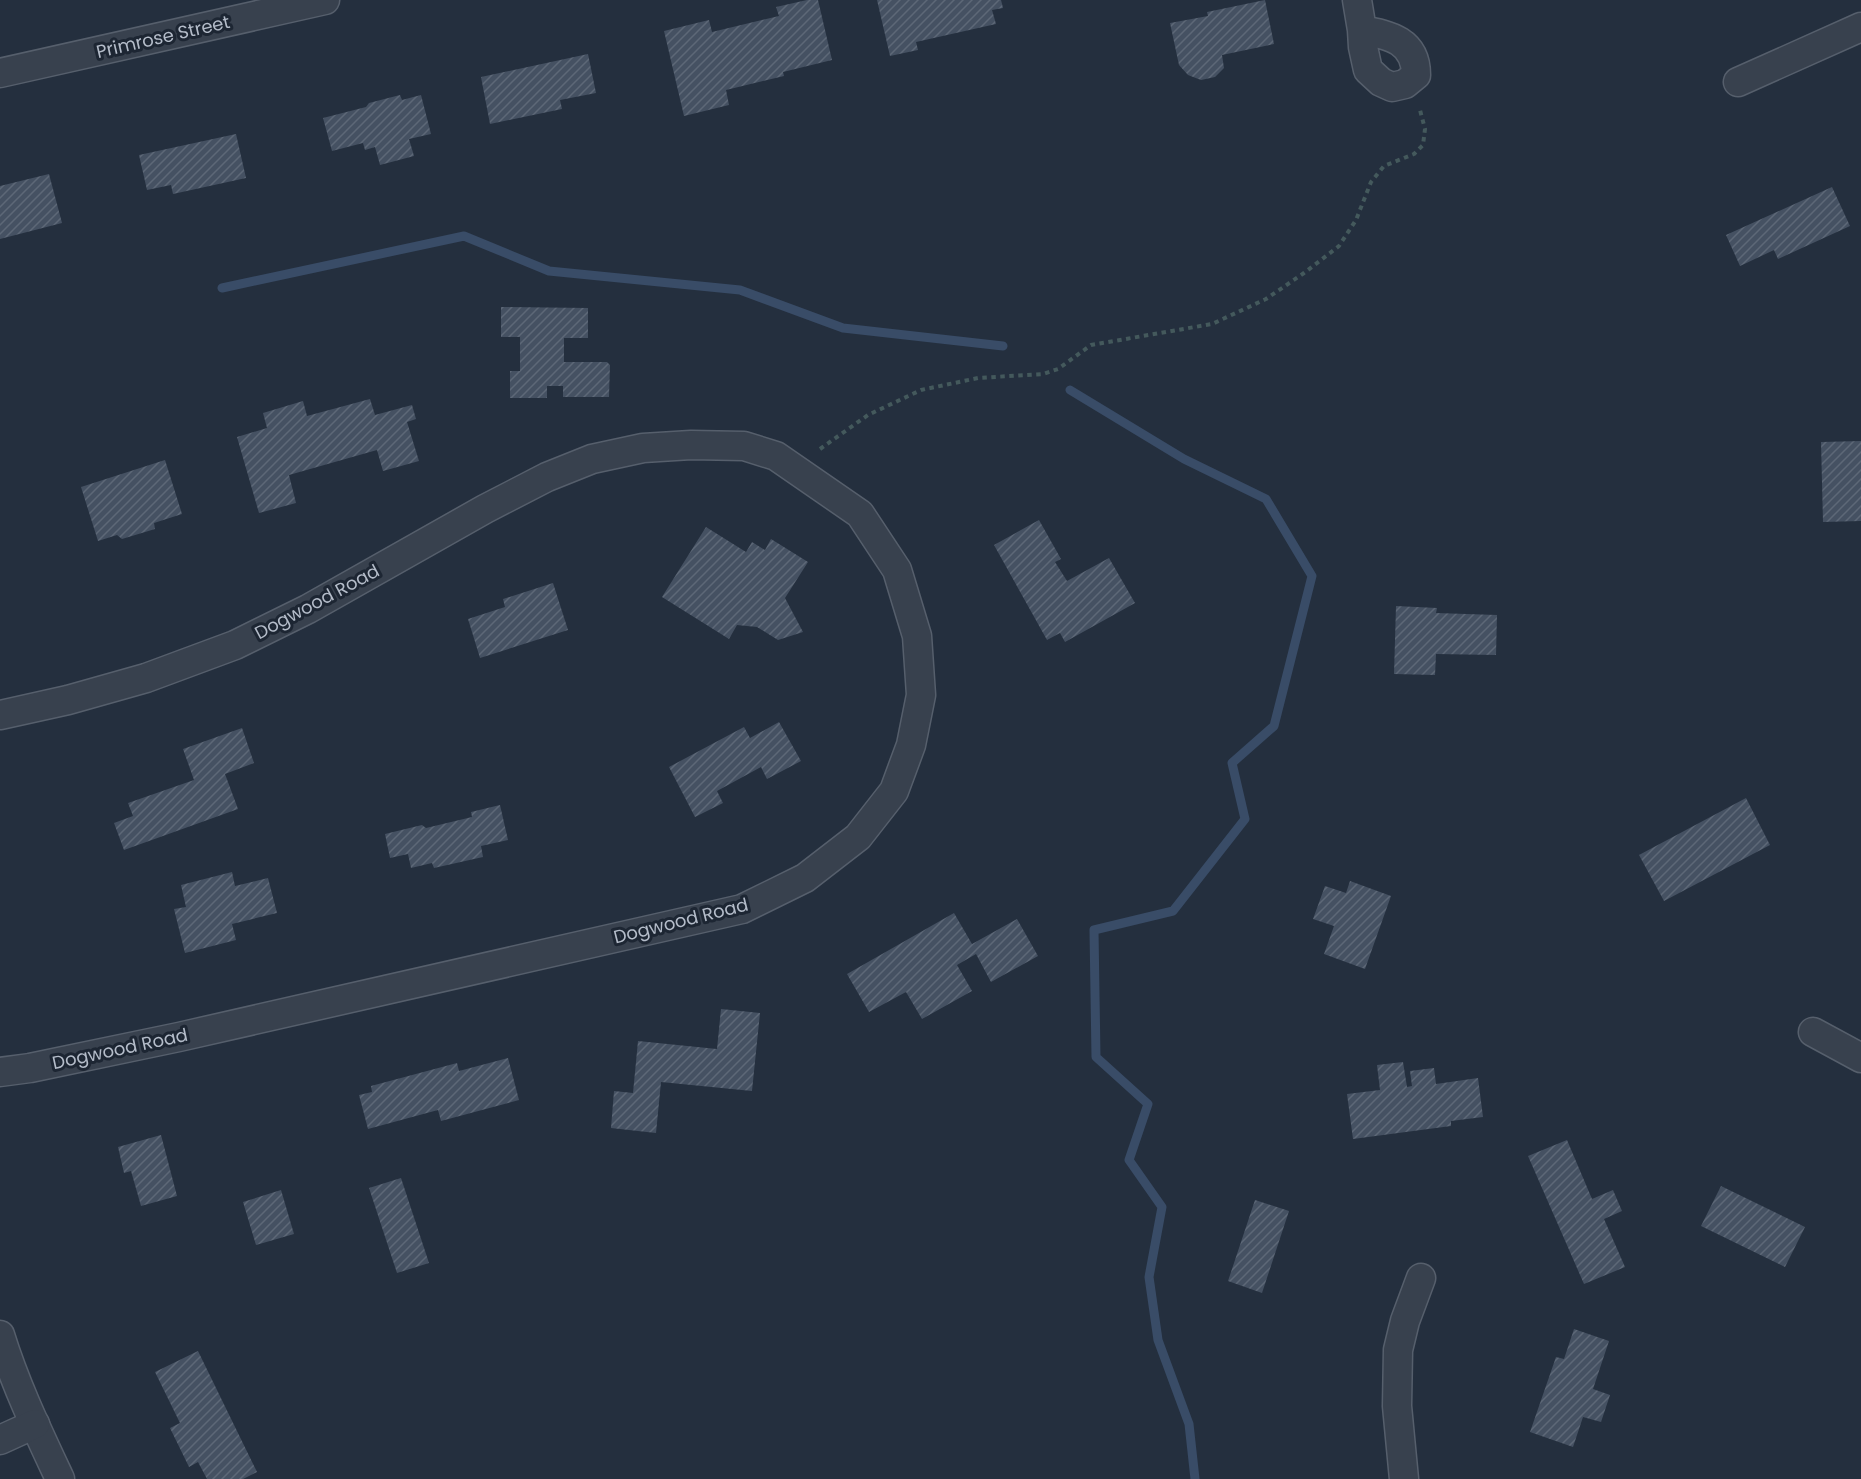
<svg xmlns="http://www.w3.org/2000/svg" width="1861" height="1479" font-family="Poppins,sans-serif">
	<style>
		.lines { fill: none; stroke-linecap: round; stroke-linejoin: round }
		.stream { stroke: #394c67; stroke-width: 9 }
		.building { fill: url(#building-hatch) }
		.minor-casing { stroke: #565f6c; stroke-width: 31 }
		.path { stroke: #44595c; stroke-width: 4; stroke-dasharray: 4.5 4.5; stroke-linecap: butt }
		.minor { stroke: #38414e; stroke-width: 28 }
		.labels { text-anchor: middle; stroke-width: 6; stroke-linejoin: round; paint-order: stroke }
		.street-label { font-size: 18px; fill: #b4bcc9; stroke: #1d2633 }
	</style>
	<defs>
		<pattern id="building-hatch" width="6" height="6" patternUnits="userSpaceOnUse" patternTransform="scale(1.5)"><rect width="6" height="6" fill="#455162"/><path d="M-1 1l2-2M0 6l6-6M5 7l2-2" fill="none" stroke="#5d6877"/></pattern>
	</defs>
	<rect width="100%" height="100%" fill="#242f3e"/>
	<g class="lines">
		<g class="stream">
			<polyline points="222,288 464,236 549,271 740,290 843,328 1003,346"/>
			<polyline points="1070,390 1184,459 1266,499 1312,576 1274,726 1232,763 1245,819 1173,911 1094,930 1096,1057 1148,1104 1129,1160 1162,1207 1149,1277 1158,1340 1189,1424 1195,1479"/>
		</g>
	</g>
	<g class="building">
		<polygon points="807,0 818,0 832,60 783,72 784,76 726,90 729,105 684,116 664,31 709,20 712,32 779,16 776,7"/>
		<polygon points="877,0 1001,0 1003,8 992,10 996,24 916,42 918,50 890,56"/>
		<polygon points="1265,0 1274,44 1222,55 1224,68 1215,77 1201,80 1188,75 1179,65 1170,23 1208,16 1207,12"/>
		<polygon points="588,54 596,93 560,100 562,109 490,124 481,77"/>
		<polygon points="400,95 402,100 421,95 431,134 409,139 414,156 380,165 375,147 365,150 363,143 332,151 323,118 366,107 369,103"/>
		<polygon points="236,134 246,178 173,194 171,185 147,190 139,155"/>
		<polygon points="49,174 62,223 0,239 0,186"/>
		<polygon points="1832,187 1850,226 1778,259 1774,250 1740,266 1726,235"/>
		<polygon points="501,307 588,308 588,338 564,338 564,362 607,362 610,365 609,397 563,397 563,386 547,386 547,398 510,398 510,371 520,371 520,337 501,337"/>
		<polygon points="370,399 375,415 412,405 416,419 407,422 419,461 383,471 377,450 289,475 296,503 259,513 237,437 267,428 263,413 303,401 307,416"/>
		<polygon points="1861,441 1861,521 1823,522 1821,442"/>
		<polygon points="165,460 182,514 154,523 155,529 122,539 117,535 98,541 81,487"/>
		<polygon points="1039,520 1061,559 1055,562 1067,581 1109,558 1135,603 1065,642 1060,633 1047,640 994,545"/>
		<polygon points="706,527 746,552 752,542 765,550 771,539 808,562 785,598 803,632 778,640 757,627 737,625 729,639 662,597"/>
		<polygon points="553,583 568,630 480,658 468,619 505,607 503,599"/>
		<polygon points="1396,606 1437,608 1436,613 1497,615 1496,655 1436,654 1435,675 1394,674"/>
		<polygon points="779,722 801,761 767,779 761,767 717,791 723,803 695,817 669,767 744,727 750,738"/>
		<polygon points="242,728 254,763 225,774 238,809 124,850 114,823 133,816 128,803 194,780 183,749"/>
		<polygon points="1746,798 1770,845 1664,901 1639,855"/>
		<polygon points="500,805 508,840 481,846 483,857 434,868 432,863 411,868 408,854 390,858 385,834 422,825 426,828 472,817 471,812"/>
		<polygon points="232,872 235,886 268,878 277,913 232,924 236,940 185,953 174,909 186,907 181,885"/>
		<polygon points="1350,881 1391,896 1365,969 1324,954 1334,926 1313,919 1325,886 1346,893"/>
		<polygon points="954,913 972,944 1017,919 1038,956 991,982 976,954 957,965 972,991 922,1019 906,992 869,1012 847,974"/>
		<polygon points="721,1009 760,1013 752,1091 661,1082 656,1133 611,1128 614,1091 633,1093 638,1041 717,1049"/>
		<polygon points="508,1058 519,1100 441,1121 438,1110 368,1129 359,1095 372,1092 371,1086 457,1063 459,1071"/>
		<polygon points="1403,1062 1407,1087 1412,1086 1410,1071 1434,1068 1436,1084 1478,1078 1483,1117 1451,1121 1451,1126 1353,1139 1347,1094 1380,1090 1377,1065"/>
		<polygon points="161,1135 177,1196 141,1206 131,1171 124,1173 118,1147"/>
		<polygon points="1567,1140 1592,1199 1613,1190 1622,1211 1604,1219 1625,1267 1584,1284 1528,1156"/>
		<polygon points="401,1178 429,1263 397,1273 369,1188"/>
		<polygon points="1721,1186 1805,1227 1785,1267 1701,1226"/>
		<polygon points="281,1190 294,1234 256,1245 243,1202"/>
		<polygon points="1255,1200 1289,1211 1262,1293 1228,1281"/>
		<polygon points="1574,1329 1609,1341 1593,1389 1610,1395 1601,1422 1583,1417 1573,1447 1530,1432 1556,1357 1564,1359"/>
		<polygon points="198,1351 257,1472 243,1479 207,1479 198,1462 189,1467 170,1428 180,1423 155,1372"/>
	</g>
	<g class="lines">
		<g class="minor-casing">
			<g id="minor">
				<path d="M1357,0L1362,30L1363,47L1368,70L1381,82L1392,87L1405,84L1416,75C1416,41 1390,35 1362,30"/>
				<polyline points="0,73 325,0"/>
				<polyline points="1738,82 1861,27"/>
				<polyline points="0,715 68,700 146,678 235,645 308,609 485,509 547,477 592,459 643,448 691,445 744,446 776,456 860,514 897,570 917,636 921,695 911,745 894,791 858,837 805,878 742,909 179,1037 30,1068 0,1072"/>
				<polyline points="1813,1032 1861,1058"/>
				<path d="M0,1335C15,1384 38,1432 60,1479"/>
				<polyline points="0,1440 35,1424"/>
				<polyline points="1404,1479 1397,1406 1398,1350 1405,1321 1421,1278"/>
			</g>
		</g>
		<polyline class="path" points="820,449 868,415 921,390 978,378 1043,374 1058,369 1091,345 1212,324 1266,299 1304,273 1339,246 1356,220 1371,182 1384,166 1414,154 1423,145 1425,129 1420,110"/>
		<use href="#minor" class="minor"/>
	</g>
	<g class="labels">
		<g class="street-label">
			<text transform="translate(163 37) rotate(-13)" y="6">Primrose Street</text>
			<text transform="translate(317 602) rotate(-28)" y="6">Dogwood Road</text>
			<text transform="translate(681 921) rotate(-14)" y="6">Dogwood Road</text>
			<text transform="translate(120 1049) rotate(-12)" y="6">Dogwood Road</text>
		</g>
	</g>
</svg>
